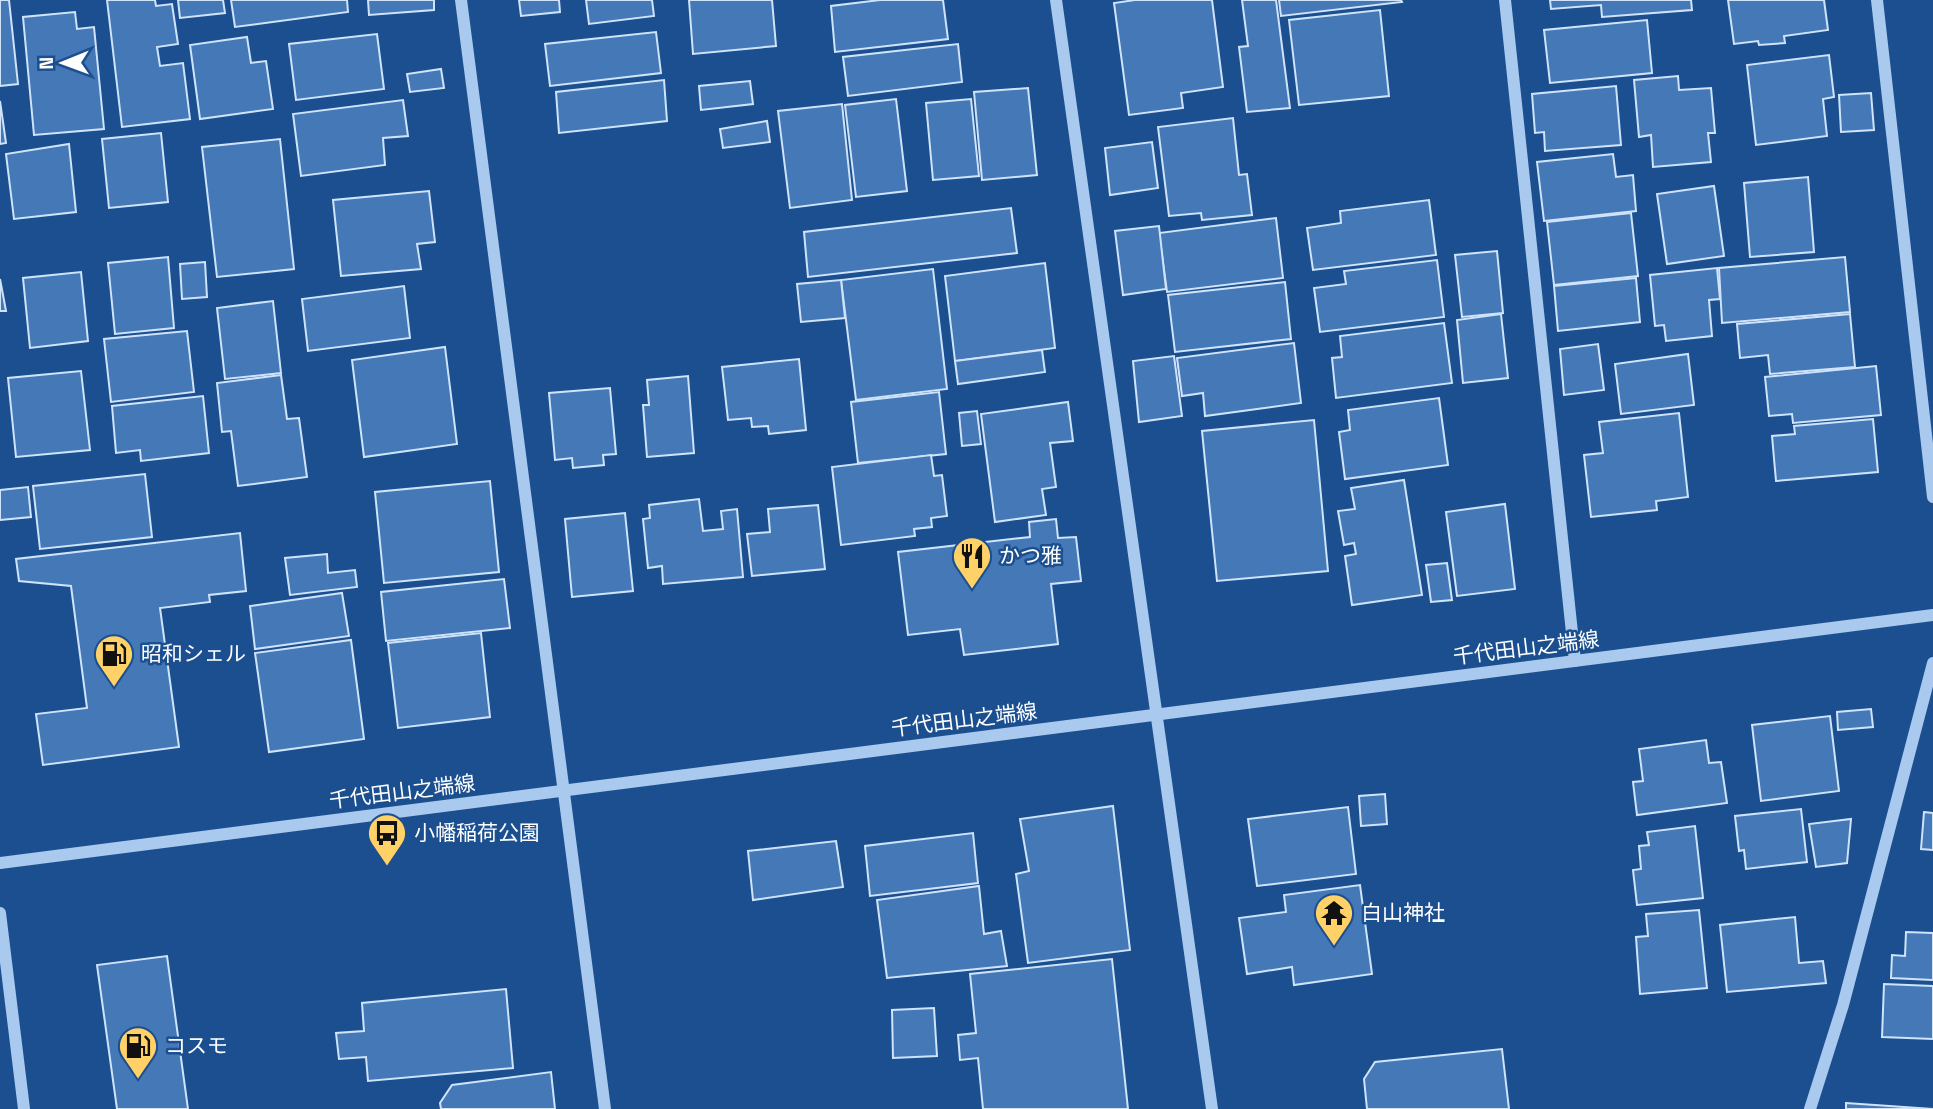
<svg xmlns="http://www.w3.org/2000/svg" width="1933" height="1109" font-family="'Space Grotesk','Noto Sans JP',sans-serif">
	<style>
		.building { fill: #4478b7; stroke: #cfe3fa; stroke-width: 2 }
		.lines { fill: none; stroke-linecap: round; stroke-linejoin: round }
		.minor { stroke: #a9c9ee; stroke-width: 12 }
		.labels { text-anchor: middle; stroke-width: 5; stroke-linejoin: round; paint-order: stroke }
		.poi-label { font-size: 21px; fill: #fff; stroke: #1b4f8f; text-anchor: start }
		.street-label { font-size: 21px; fill: #fff; stroke: #1b4f8f }
	</style>
	<rect width="100%" height="100%" fill="#1b4f8f"/>
	<g class="building">
		<polygon points="0,0 9,0 18,84 0,86"/>
		<polygon points="107,0 155,0 156,6 172,4 178,44 157,47 160,66 183,63 190,119 122,127"/>
		<polygon points="178,0 223,0 225,13 180,18"/>
		<polygon points="231,0 347,0 348,12 235,27"/>
		<polygon points="368,0 434,0 434,10 369,15"/>
		<polygon points="519,0 559,0 560,12 521,16"/>
		<polygon points="586,0 652,0 654,16 589,24"/>
		<polygon points="689,0 772,0 776,46 693,54"/>
		<polygon points="880,0 943,0 948,39 835,52 831,6"/>
		<polygon points="1135,0 1212,0 1223,87 1181,93 1183,108 1129,115 1114,3"/>
		<polygon points="1242,0 1276,0 1290,108 1247,112 1239,47 1248,46"/>
		<polygon points="1279,0 1401,0 1402,2 1281,16"/>
		<polygon points="1550,0 1691,0 1692,10 1602,17 1601,5 1551,9"/>
		<polygon points="1728,0 1824,0 1828,30 1784,36 1785,43 1759,45 1758,41 1734,44"/>
		<polygon points="1380,10 1389,96 1299,105 1289,20"/>
		<polygon points="75,12 77,29 94,27 104,129 34,135 23,17"/>
		<polygon points="1647,20 1652,73 1550,83 1544,30"/>
		<polygon points="656,32 661,73 550,86 545,44"/>
		<polygon points="377,34 384,89 296,100 289,44"/>
		<polygon points="247,37 251,63 266,61 273,109 200,119 190,45"/>
		<polygon points="958,44 962,82 848,96 843,57"/>
		<polygon points="1829,55 1834,97 1823,99 1827,136 1756,145 1747,65"/>
		<polygon points="441,69 444,88 410,92 407,74"/>
		<polygon points="1678,76 1679,90 1711,88 1715,133 1708,133 1711,162 1653,167 1651,135 1639,137 1634,80"/>
		<polygon points="664,80 667,121 559,133 556,92"/>
		<polygon points="750,81 753,104 701,110 699,86"/>
		<polygon points="1616,86 1621,145 1545,151 1544,132 1535,133 1532,94"/>
		<polygon points="1028,88 1037,175 982,180 974,92"/>
		<polygon points="1871,93 1874,130 1841,132 1839,95"/>
		<polygon points="896,99 907,191 856,197 845,105"/>
		<polygon points="971,99 979,176 933,180 926,103"/>
		<polygon points="403,100 408,136 383,138 385,165 301,176 293,114"/>
		<polygon points="0,101 6,143 0,144"/>
		<polygon points="842,104 852,200 790,208 778,111"/>
		<polygon points="1233,118 1239,175 1247,174 1252,215 1202,220 1201,213 1169,216 1158,127"/>
		<polygon points="767,121 770,142 723,148 720,129"/>
		<polygon points="161,133 168,202 109,208 102,139"/>
		<polygon points="280,139 294,269 217,277 202,147"/>
		<polygon points="1152,142 1158,188 1110,195 1105,148"/>
		<polygon points="69,144 76,212 14,219 6,154"/>
		<polygon points="1613,154 1616,177 1633,175 1636,211 1544,221 1537,162"/>
		<polygon points="1808,177 1814,252 1750,257 1744,183"/>
		<polygon points="1714,186 1724,256 1667,264 1657,194"/>
		<polygon points="429,191 435,242 417,244 421,269 341,276 333,200"/>
		<polygon points="1429,200 1436,255 1313,270 1307,228 1341,223 1340,211"/>
		<polygon points="1011,208 1017,253 808,277 804,232"/>
		<polygon points="1631,213 1638,276 1554,285 1547,222"/>
		<polygon points="1276,218 1283,278 1167,292 1159,233"/>
		<polygon points="1159,226 1166,289 1123,295 1115,231"/>
		<polygon points="1497,251 1503,313 1462,317 1455,255"/>
		<polygon points="168,257 174,328 115,334 108,263"/>
		<polygon points="1845,257 1850,312 1722,323 1719,268"/>
		<polygon points="1437,260 1444,317 1320,332 1314,288 1346,284 1344,271"/>
		<polygon points="205,262 207,297 182,299 180,264"/>
		<polygon points="1045,263 1055,348 955,361 945,276"/>
		<polygon points="1717,268 1720,299 1709,300 1712,336 1666,341 1664,325 1655,326 1650,275"/>
		<polygon points="933,269 947,389 856,400 841,280"/>
		<polygon points="81,272 88,341 30,348 23,278"/>
		<polygon points="1636,278 1640,322 1558,331 1554,286"/>
		<polygon points="0,279 6,311 0,311"/>
		<polygon points="841,280 845,318 801,322 797,284"/>
		<polygon points="1285,282 1291,339 1175,352 1168,295"/>
		<polygon points="404,286 410,338 308,351 302,299"/>
		<polygon points="273,301 281,373 225,379 217,308"/>
		<polygon points="1501,314 1508,378 1463,383 1457,320"/>
		<polygon points="1850,314 1855,367 1770,374 1768,355 1740,358 1737,324"/>
		<polygon points="1444,323 1452,383 1336,398 1332,358 1342,357 1340,336"/>
		<polygon points="187,331 194,392 111,402 104,339"/>
		<polygon points="1294,343 1301,403 1205,416 1203,393 1182,396 1177,358"/>
		<polygon points="1598,344 1604,390 1564,395 1560,349"/>
		<polygon points="445,347 457,444 364,457 352,360"/>
		<polygon points="1042,350 1045,372 958,384 955,361"/>
		<polygon points="1688,354 1694,405 1621,414 1615,364"/>
		<polygon points="1174,356 1182,416 1139,422 1133,361"/>
		<polygon points="799,359 806,430 769,434 768,426 752,427 751,418 728,420 722,367"/>
		<polygon points="1876,366 1881,415 1793,423 1792,414 1769,416 1765,377"/>
		<polygon points="81,371 90,450 16,457 8,378"/>
		<polygon points="281,375 287,419 299,418 307,477 238,486 231,431 222,432 217,383"/>
		<polygon points="688,376 694,453 647,457 643,405 649,405 647,380"/>
		<polygon points="610,388 616,454 603,455 604,465 573,468 572,458 555,460 549,393"/>
		<polygon points="939,392 946,454 858,463 851,402"/>
		<polygon points="203,396 209,453 141,461 140,450 116,453 112,406"/>
		<polygon points="1439,398 1448,465 1345,479 1339,432 1350,430 1348,410"/>
		<polygon points="1068,402 1073,441 1050,443 1056,487 1042,489 1046,515 995,522 981,414"/>
		<polygon points="977,411 981,444 962,446 959,413"/>
		<polygon points="1679,413 1688,497 1656,501 1657,510 1591,517 1584,455 1603,453 1599,422"/>
		<polygon points="1873,419 1878,472 1776,481 1772,436 1795,434 1794,426"/>
		<polygon points="1314,420 1328,571 1217,581 1202,431"/>
		<polygon points="931,455 934,476 942,475 947,516 931,518 932,527 914,529 915,536 841,545 832,467"/>
		<polygon points="145,474 152,537 40,549 33,486"/>
		<polygon points="1404,480 1422,595 1352,605 1345,556 1356,554 1354,543 1344,545 1338,511 1355,509 1351,488"/>
		<polygon points="490,481 499,572 384,583 375,492"/>
		<polygon points="28,487 31,517 0,520 0,490"/>
		<polygon points="699,499 703,531 723,529 721,511 737,509 743,577 663,584 662,566 648,568 643,519 650,518 649,505"/>
		<polygon points="1505,504 1515,589 1457,596 1446,512"/>
		<polygon points="818,505 825,569 752,576 747,534 770,532 768,509"/>
		<polygon points="625,513 633,591 572,597 565,519"/>
		<polygon points="1056,519 1058,538 1076,537 1081,581 1051,584 1058,644 964,655 960,629 908,635 898,552 1030,537 1029,522"/>
		<polygon points="240,533 246,591 209,595 210,602 160,608 179,747 43,765 36,714 87,708 71,586 19,581 16,559"/>
		<polygon points="327,554 328,573 355,570 357,587 290,595 285,558"/>
		<polygon points="1447,563 1452,600 1431,602 1426,565"/>
		<polygon points="504,579 510,628 386,641 381,592"/>
		<polygon points="342,593 349,636 255,649 250,606"/>
		<polygon points="481,633 490,717 398,728 388,643"/>
		<polygon points="351,640 364,739 269,752 255,653"/>
		<polygon points="1871,709 1873,727 1838,730 1837,712"/>
		<polygon points="1830,716 1839,791 1761,801 1752,725"/>
		<polygon points="1706,740 1709,763 1721,762 1727,803 1637,815 1633,782 1643,781 1639,749"/>
		<polygon points="1385,794 1387,824 1361,826 1359,796"/>
		<polygon points="1113,806 1130,950 1028,963 1016,874 1029,871 1020,819"/>
		<polygon points="1348,807 1356,874 1257,886 1248,819"/>
		<polygon points="1801,809 1807,862 1746,869 1744,850 1739,851 1735,816"/>
		<polygon points="1924,812 1933,813 1933,850 1921,849"/>
		<polygon points="1851,819 1847,863 1816,867 1809,824"/>
		<polygon points="1695,826 1703,898 1637,905 1633,870 1641,869 1639,846 1649,845 1647,832"/>
		<polygon points="973,833 978,883 870,896 865,846"/>
		<polygon points="836,841 843,887 753,900 748,851"/>
		<polygon points="1360,885 1372,974 1294,985 1292,967 1247,974 1239,918 1286,912 1284,895"/>
		<polygon points="979,886 984,934 1001,931 1007,966 887,978 877,900"/>
		<polygon points="1699,910 1707,988 1640,994 1636,937 1648,936 1646,914"/>
		<polygon points="1795,917 1799,963 1823,961 1826,983 1727,992 1720,925"/>
		<polygon points="1906,932 1933,933 1933,980 1891,978 1892,955 1905,956"/>
		<polygon points="167,956 188,1109 117,1109 97,965"/>
		<polygon points="1112,959 1128,1109 983,1109 978,1058 960,1060 958,1035 976,1033 970,974"/>
		<polygon points="1884,984 1933,986 1933,1039 1882,1037"/>
		<polygon points="506,989 513,1068 368,1081 366,1057 339,1059 336,1033 364,1031 362,1003"/>
		<polygon points="934,1008 937,1056 893,1058 892,1010"/>
		<polygon points="1502,1049 1509,1109 1367,1109 1364,1079 1375,1062"/>
		<polygon points="551,1072 555,1109 441,1109 440,1103 452,1085"/>
		<polygon points="1846,1103 1933,1109 1846,1109"/>
	</g>
	<g class="lines">
		<g class="minor">
			<polyline points="461,0 605,1109"/>
			<polyline points="1056,0 1212,1109"/>
			<polyline points="1505,0 1575,661"/>
			<polyline points="1877,0 1933,497"/>
			<polyline points="0,863 1933,615"/>
			<polyline points="0,913 24,1109"/>
			<polyline points="1810,1109 1843,1005 1933,663"/>
		</g>
	</g>
	<defs>
		<g id="restaurant-pin" transform="scale(2.0125)"><path d="M0 17L-7.5 6A9.5 9.5 0 1 1 7.5 6Z" fill="#ffd166" stroke="#1b4f8f"/><path d="M-5-6h1v4h1v-4h1v4h1v-4h1v5L-1.5 .5V6h-2V.5L-5-1ZM5-6V6H3V1.5H1.5Q1.5-4 5-6Z" fill="#111"/></g>
		<g id="fuel-pin" transform="scale(2.0125)"><path d="M0 17L-7.5 6A9.5 9.5 0 1 1 7.5 6Z" fill="#ffd166" stroke="#1b4f8f"/><path d="M-5.5-6h7V0h2V4h1.3V-2.5L3-4.5l.8-.8L6-3V5H2.5V1h-1V6h-7ZM-4.2-4.7v3.2H.2V-4.7Z" fill="#111"/></g>
		<g id="bus-pin" transform="scale(2.0125)"><path d="M0 17L-7.5 6A9.5 9.5 0 1 1 7.5 6Z" fill="#ffd166" stroke="#1b4f8f"/><path d="M-5-6H5V4H4V6H2V4H-2V6H-4V4H-5ZM-3.5-4V0h7V-4ZM-3.5 1.2v1.5H-2V1.2ZM2 1.2v1.5H3.5V1.2Z" fill="#111"/></g>
		<g id="temple-pin" transform="scale(2.0125)"><path d="M0 17L-7.5 6A9.5 9.5 0 1 1 7.5 6Z" fill="#ffd166" stroke="#1b4f8f"/><path d="M0-6L5-2H3V0L6.5 2.5H4V6H1.5V3h-3V6H-4V2.5H-6.5L-3 0V-2H-5Z" fill="#111"/></g>
	</defs>
	<g fill-rule="evenodd">
		<use href="#restaurant-pin" x="972" y="556"/>
		<use href="#fuel-pin" x="114" y="654"/>
		<use href="#bus-pin" x="387" y="833"/>
		<use href="#temple-pin" x="1334" y="913"/>
		<use href="#fuel-pin" x="138" y="1046"/>
	</g>
	<g class="labels">
		<g class="poi-label">
			<text x="999" y="563">かつ雅</text>
			<text x="141" y="661">昭和シェル</text>
			<text x="414" y="840">小幡稲荷公園</text>
			<text x="1361" y="920">白山神社</text>
			<text x="165" y="1053">コスモ</text>
		</g>
		<g class="street-label">
			<text transform="translate(1526 648) rotate(-7)" y="7">千代田山之端線</text>
			<text transform="translate(964 720) rotate(-7)" y="7">千代田山之端線</text>
			<text transform="translate(402 792) rotate(-7)" y="7">千代田山之端線</text>
		</g>
	</g>
	<g transform="translate(63 63) rotate(269)" stroke="#1b4f8f" stroke-width="5" paint-order="stroke">
	<path d="M0-5L12 26L0 18L-12 26Z" fill="#ffffff"/>
	<text y="-10" font-size="19" font-weight="bold" text-anchor="middle" fill="#ffffff">N</text>
	</g>
</svg>
